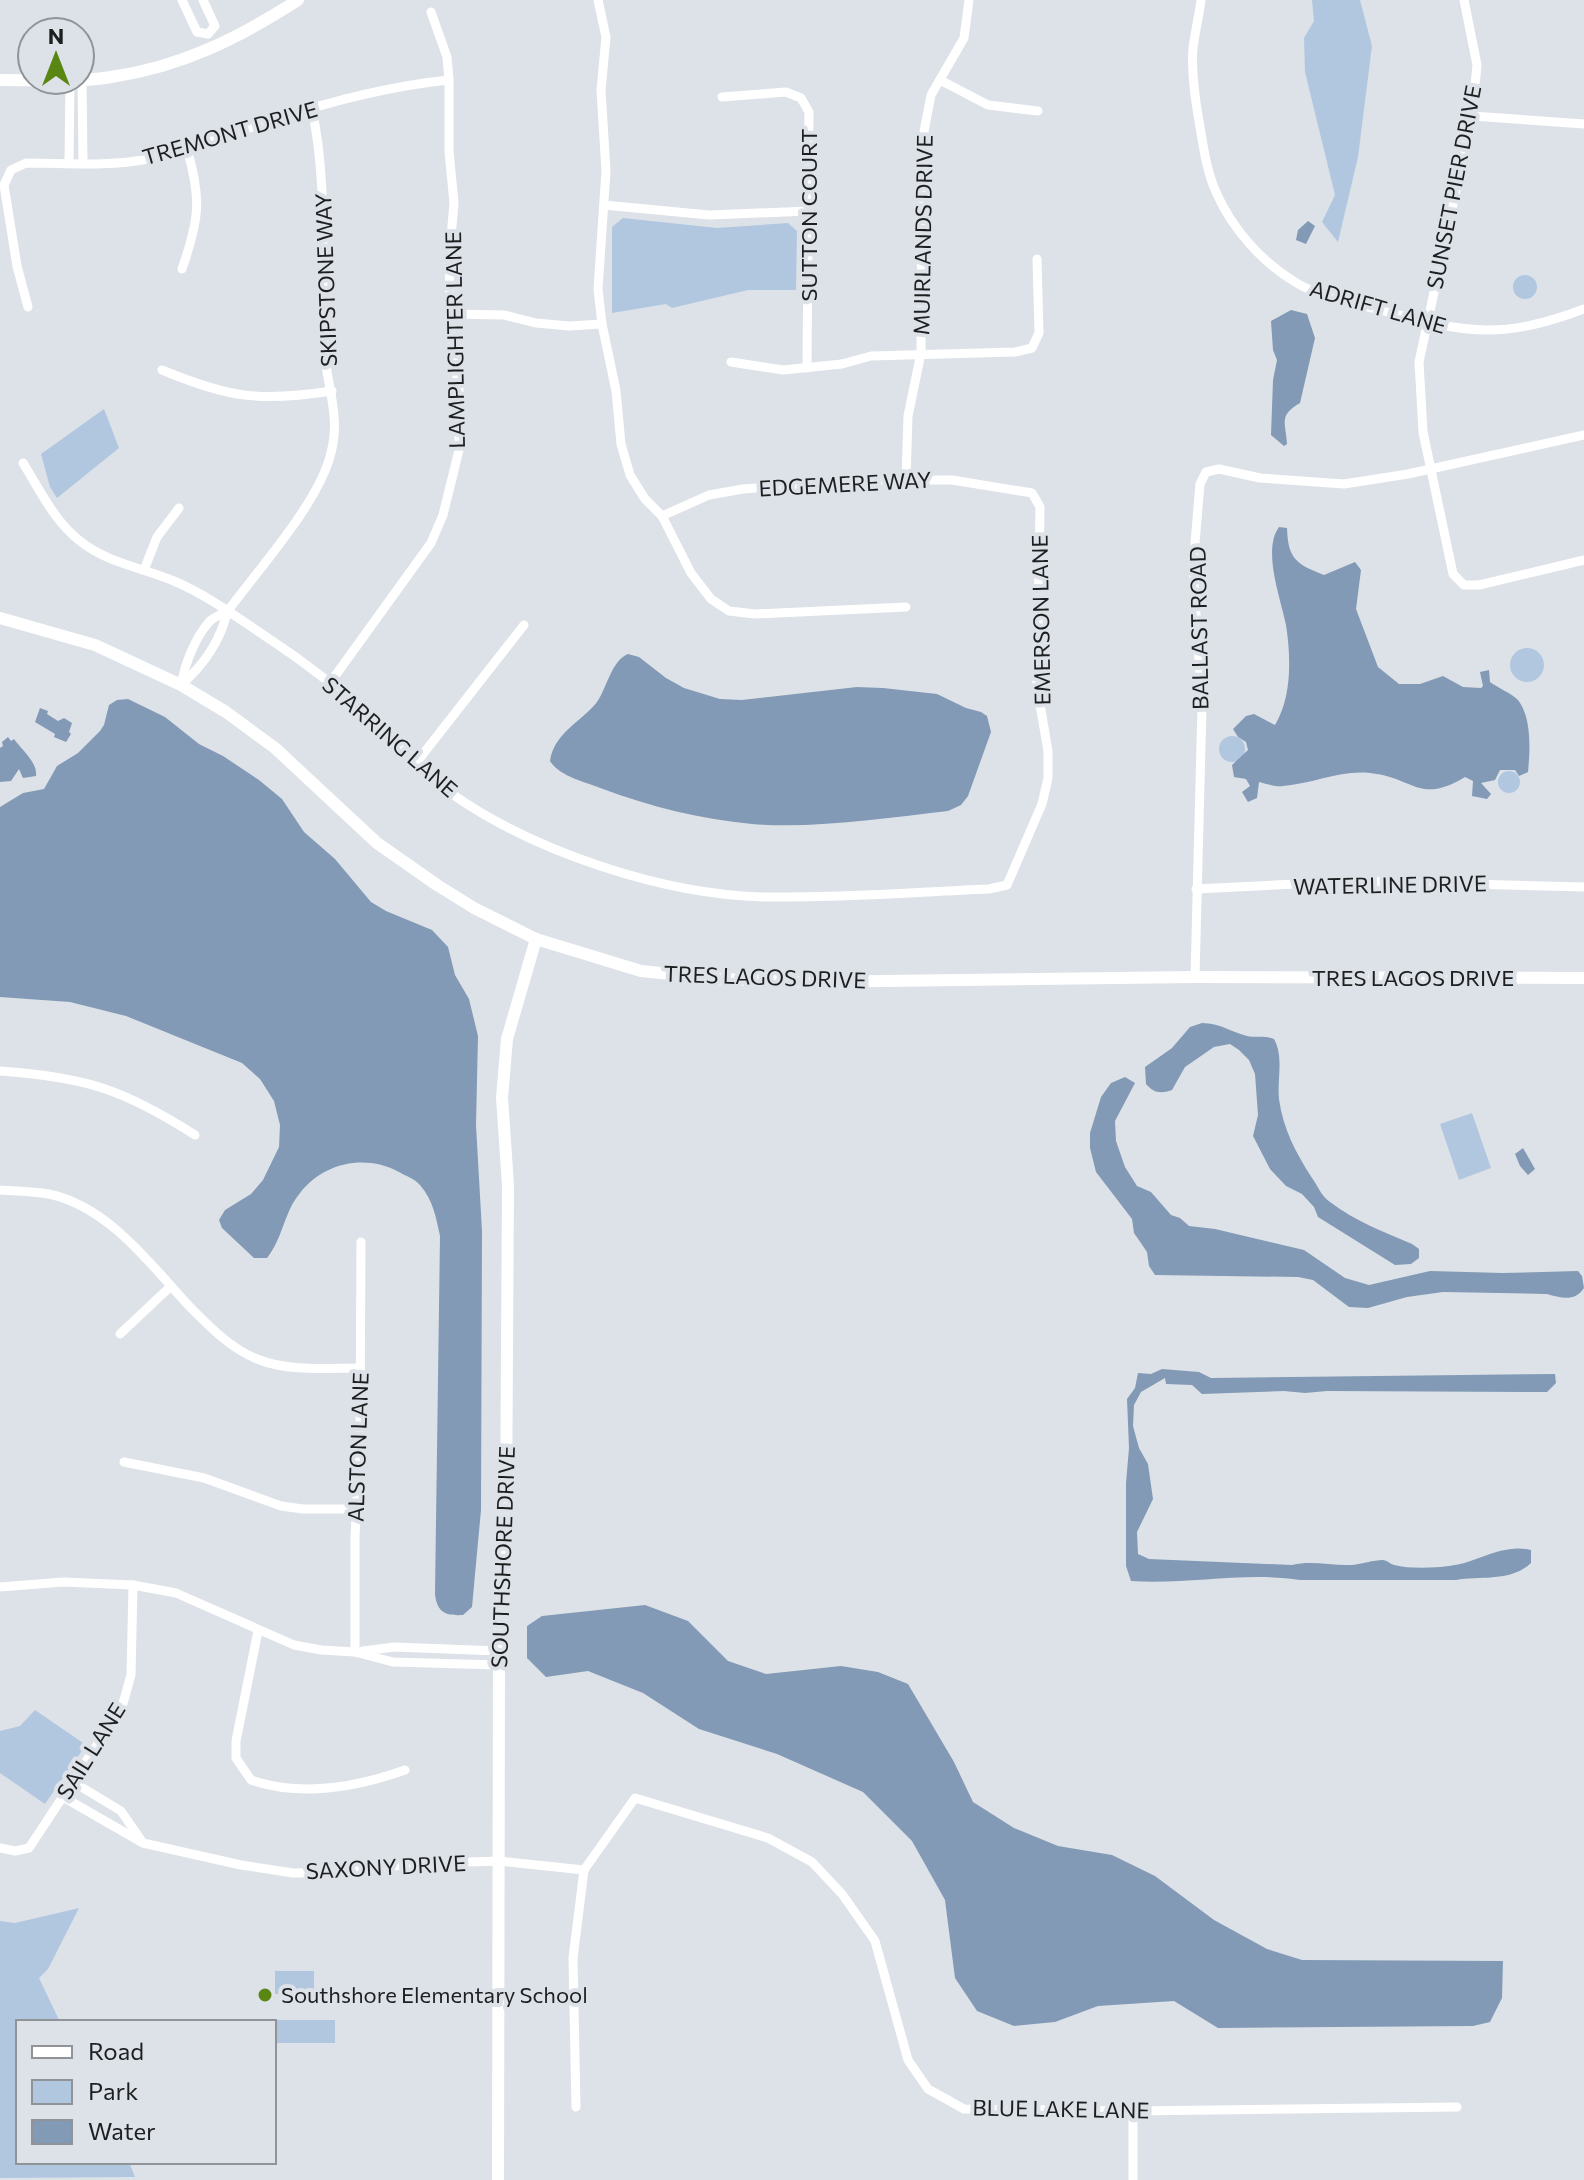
<svg xmlns="http://www.w3.org/2000/svg" width="1584" height="2180" font-family="Commissioner,sans-serif">
	<style>
		.green { fill: #b1c7e0 }
		.water { fill: #829ab5 }
		.lines { fill: none; stroke-linecap: round; stroke-linejoin: round }
		.street { stroke: #fff; stroke-width: 9 }
		.secondary { stroke: #fff; stroke-width: 12 }
		.poi-dot { fill: #5a8613; stroke: #dde2e8; stroke-width: 3 }
		.labels { text-anchor: middle; stroke-width: 8; stroke-linejoin: round; paint-order: stroke }
		.street-label { font-size: 22px; fill: #1d1f21; stroke: #dde2e8 }
		.poi-label { font-size: 22px; fill: #1d1f21; stroke: #dde2e8; text-anchor: start }
	</style>
	<rect width="100%" height="100%" fill="#dde2e8"/>
	<g class="green">
		<polygon points="1312,0 1360,0 1372,46 1358,157 1338,242 1322,222 1335,195 1305,72 1304,38 1314,21"/>
		<polygon points="623,218 717,228 788,223 797,231 796,290 748,290 672,308 666,304 612,313 612,227"/>
		<circle cx="1525" cy="287" r="12"/>
		<polygon points="104,409 119,448 57,498 50,487 41,454"/>
		<circle cx="1527" cy="665" r="17"/>
		<circle cx="1232" cy="749" r="13"/>
		<circle cx="1509" cy="782" r="11"/>
		<polygon points="1472,1113 1491,1168 1459,1180 1440,1124"/>
		<polygon points="35,1710 86,1745 45,1804 0,1773 0,1731 20,1726"/>
		<polygon points="79,1908 48,1969 39,1978 60,2022 18,2022 18,2162 129,2162 135,2177 0,2178 0,1921 15,1923"/>
		<rect x="275" y="1971" width="39" height="23"/>
		<rect x="275" y="2020" width="60" height="23"/>
	</g>
	<g class="water">
		<polygon points="1308,221 1315,226 1306,244 1296,240 1298,230"/>
		<path d="M1291,310L1307,314L1315,338L1300,403C1278,416 1286,422 1287,444L1284,446L1271,435L1273,380L1277,360L1273,350L1271,321Z"/>
		<path d="M1279,527L1287,528C1288,559 1296,564 1324,575L1355,562L1361,570L1356,609L1378,667L1399,684H1420L1443,676L1463,687L1481,688L1483,686L1480,672L1489,670L1490,682C1498,688 1511,693 1518,700C1532,718 1530,751 1528,772L1519,776L1515,770H1500L1495,780L1481,783L1491,794L1487,799L1472,796L1473,781L1465,777C1419,805 1413,777 1370,773C1340,770 1312,784 1283,786C1276,787 1266,784 1259,782L1257,798L1248,802L1242,792L1250,786L1246,779L1234,777L1232,765L1248,750L1246,742L1238,737L1233,729L1246,716L1254,714L1275,725C1292,697 1291,657 1286,625C1281,599 1262,550 1279,527Z"/>
		<path d="M628,654L639,657L666,678L684,688L720,699L742,700L857,687L883,688L937,694L966,708L981,712L987,716L991,732L968,796L961,805L948,811C886,818 814,829 752,824C701,819 651,807 603,789C586,782 560,777 550,761C554,733 581,722 597,702C607,688 611,661 628,654Z"/>
		<path d="M128,699L165,717L199,744L223,756L259,780L282,799L304,832L335,859L371,902L386,911L432,930L448,947L455,975L469,999L478,1036L476,1125L482,1231L481,1510L472,1607L463,1615C445,1616 437,1612 435,1594L440,1236C436,1217 433,1200 420,1185C415,1179 406,1176 399,1172C366,1154 324,1162 300,1193C284,1212 283,1238 267,1258H254L222,1228L219,1220L225,1210L251,1194L263,1180L279,1147L280,1125L274,1101L260,1079L242,1063L126,1016L70,1002L0,997V807L23,793L44,789L57,766L78,753L100,731L104,725L109,705L117,700Z"/>
		<polygon points="40,708 48,711 47,714 58,721 64,718 72,723 69,732 71,734 66,742 54,737 55,734 35,722"/>
		<path d="M8,737L11,741L14,739C22,750 38,763 36,776L23,778L19,769L11,781L0,782V748L3,746L2,742Z"/>
		<path d="M1202,1023C1220,1023 1231,1032 1247,1036C1256,1038 1264,1035 1274,1039C1284,1057 1277,1079 1279,1099C1283,1129 1296,1153 1312,1178C1318,1186 1321,1196 1330,1202C1355,1221 1384,1232 1412,1244L1419,1249V1258L1411,1264L1395,1265L1318,1217L1314,1207L1302,1194L1286,1186L1270,1169L1253,1136L1258,1115L1255,1074L1249,1060L1239,1050L1230,1044L1214,1047L1185,1067L1172,1090C1160,1094 1154,1093 1146,1084L1145,1067L1172,1048L1190,1027Z"/>
		<path d="M1125,1077L1135,1083L1115,1121L1116,1141L1125,1167L1137,1186L1151,1192L1171,1215L1180,1218L1189,1226L1215,1229L1304,1250L1345,1278L1369,1285L1430,1271L1503,1273L1578,1271L1582,1276L1584,1288C1575,1302 1561,1298 1547,1294L1443,1292L1407,1297L1368,1308L1349,1307L1313,1280L1298,1277L1155,1275L1149,1266L1147,1252L1134,1233L1132,1219L1096,1172L1090,1148V1133L1101,1097L1111,1083Z"/>
		<polygon points="1523,1148 1535,1169 1528,1175 1520,1166 1515,1154"/>
		<path d="M1162,1369L1199,1372L1211,1378L1555,1374L1556,1383L1547,1392L1327,1391L1305,1393L1284,1391L1202,1394L1192,1385L1166,1384L1165,1378L1141,1392L1134,1405L1133,1426L1139,1448L1148,1464L1153,1499L1137,1532L1138,1554L1149,1559L1292,1565C1312,1560 1331,1566 1352,1565C1362,1564 1373,1560 1383,1560C1389,1561 1388,1563 1394,1565C1410,1569 1433,1568 1449,1566C1478,1563 1501,1543 1531,1550V1563C1511,1582 1482,1576 1456,1580H1300C1244,1571 1188,1585 1131,1581L1126,1566V1483L1129,1448L1127,1399L1135,1388L1138,1373L1151,1374Z"/>
		<polygon points="645,1605 688,1621 728,1661 766,1674 841,1666 878,1672 908,1684 954,1762 973,1802 1014,1828 1058,1846 1112,1855 1155,1876 1214,1920 1267,1949 1302,1960 1503,1961 1502,1998 1490,2022 1473,2026 1218,2028 1174,2001 1098,2006 1055,2022 1014,2026 977,2011 955,1978 945,1900 912,1841 863,1792 777,1754 699,1729 643,1693 588,1671 546,1677 527,1658 527,1626 542,1616"/>
	</g>
	<g class="lines">
		<g class="street">
			<polyline points="182,0 197,32 208,34"/>
			<polyline points="203,0 215,26 208,34"/>
			<polyline points="598,0 606,37 601,90 606,171 598,289 602,324 616,391 621,444 630,475 645,499 662,516 691,573 711,599 729,611 755,614 906,607"/>
			<path d="M1201,0C1199,16 1195,32 1193,48C1191,72 1195,98 1199,121C1203,144 1206,170 1216,192C1232,229 1262,262 1295,282C1322,299 1359,304 1388,312C1469,334 1504,339 1584,309"/>
			<polyline points="1464,0 1477,65 1472,116 1419,362 1423,432 1453,574 1464,585 1479,585 1584,560"/>
			<polyline points="82,80 83,163"/>
			<polyline points="940,80 988,105 1038,111"/>
			<polyline points="722,97 786,92 801,98 809,112 807,368"/>
			<polyline points="1472,116 1584,124"/>
			<polyline points="69,163 70,80"/>
			<polyline points="604,205 709,215 809,211"/>
			<path d="M182,269C199,220 202,200 187,149"/>
			<path d="M28,307L17,266L4,185L11,170L26,163C67,163 108,167 148,159C191,151 230,134 270,121C328,102 389,86 449,80"/>
			<polyline points="450,314 504,315 536,323 569,326 602,324"/>
			<polyline points="731,362 783,370 842,364 871,356 1015,352 1032,348 1039,333 1037,259"/>
			<path d="M162,370C229,398 260,402 332,391"/>
			<path d="M23,463C40,490 54,521 80,541C107,563 143,568 174,581C207,595 238,618 268,638C303,661 337,687 368,716C396,742 421,771 452,794C535,852 664,895 765,897C839,898 915,892 989,889L1007,885L1042,804L1048,778V751L1037,687L1040,507L1032,493L952,480H875L743,489L709,495L662,516"/>
			<polyline points="906,479 908,416 921,353 922,142 931,95 964,38 969,0"/>
			<polyline points="144,570 157,537 179,508"/>
			<polyline points="330,683 431,543 443,515 459,450 459,389 451,339 449,260 454,203 449,151 449,80 447,57 431,12"/>
			<path d="M181,685C203,666 221,640 227,612C258,570 314,508 329,460C343,417 326,388 324,346C320,266 329,189 312,109"/>
			<path d="M181,685C185,664 195,637 210,621C214,617 222,614 227,612"/>
			<polyline points="416,763 524,625"/>
			<polyline points="1196,889 1356,881 1584,887"/>
			<polyline points="1195,977 1202,706 1193,567 1200,484 1206,472 1219,469 1260,478 1344,484 1408,474 1584,435"/>
			<path d="M0,1071C85,1077 123,1089 195,1135"/>
			<path d="M0,1190C16,1191 33,1191 49,1194C109,1207 150,1264 190,1307C210,1327 230,1348 257,1359C289,1372 327,1368 360,1368"/>
			<polyline points="120,1334 171,1286"/>
			<polyline points="124,1462 204,1478 281,1506 303,1509 356,1509"/>
			<polyline points="0,1587 63,1582 133,1585 176,1593 294,1645 321,1650 355,1652 393,1662 499,1665"/>
			<path d="M258,1631L236,1741V1758L251,1780C300,1797 357,1787 405,1770"/>
			<polyline points="363,1651 394,1647 499,1651"/>
			<polyline points="355,1652 355,1538 360,1430 361,1242"/>
			<polyline points="73,1782 121,1811 141,1840"/>
			<polyline points="63,1797 143,1843 241,1865 293,1873 337,1873 410,1864 499,1861 584,1870"/>
			<polyline points="0,1848 15,1851 29,1848 122,1707 131,1675 133,1585"/>
			<polyline points="576,2107 573,1958 584,1870 635,1798 768,1838 812,1862 842,1894 875,1941 908,2060 928,2089 964,2109 1133,2111 1457,2107"/>
			<polyline points="1133,2111 1133,2180"/>
		</g>
		<g class="secondary">
			<path d="M0,80C37,80 75,83 111,77C181,67 239,38 298,0"/>
			<polyline points="0,618 95,645 181,685 226,712 275,748 377,843 437,885 474,908 536,939 641,971 718,979 806,982 1195,977 1584,978"/>
			<polyline points="498,2180 499,1651 506,1517 508,1185 502,1098 507,1039 536,939"/>
		</g>
	</g>
	<circle class="poi-dot" cx="265" cy="1995" r="8"/>
	<g class="labels">
		<g class="street-label">
			<text transform="translate(230 133) rotate(-16)" y="8">TREMONT DRIVE</text>
			<text transform="translate(1454 187) rotate(-79)" y="8">SUNSET PIER DRIVE</text>
			<text transform="translate(809 215) rotate(-90)" y="8">SUTTON COURT</text>
			<text transform="translate(923 235) rotate(-89)" y="8">MUIRLANDS DRIVE</text>
			<text transform="translate(326 280) rotate(-92)" y="8">SKIPSTONE WAY</text>
			<text transform="translate(1378 307) rotate(16)" y="8">ADRIFT LANE</text>
			<text transform="translate(455 340) rotate(-91)" y="8">LAMPLIGHTER LANE</text>
			<text transform="translate(845 484) rotate(-3)" y="8">EDGEMERE WAY</text>
			<text transform="translate(1041 620) rotate(-91)" y="8">EMERSON LANE</text>
			<text transform="translate(1199 628) rotate(-91)" y="8">BALLAST ROAD</text>
			<text transform="translate(390 737) rotate(41)" y="8">STARRING LANE</text>
			<text transform="translate(1390 885) rotate(-1)" y="8">WATERLINE DRIVE</text>
			<text transform="translate(765 977) rotate(2)" y="8">TRES LAGOS DRIVE</text>
			<text x="1413" y="986">TRES LAGOS DRIVE</text>
			<text transform="translate(358 1447) rotate(-88)" y="8">ALSTON LANE</text>
			<text transform="translate(503 1557) rotate(-88)" y="8">SOUTHSHORE DRIVE</text>
			<text transform="translate(91 1751) rotate(-58)" y="8">SAIL LANE</text>
			<text transform="translate(386 1867) rotate(-3)" y="8">SAXONY DRIVE</text>
			<text transform="translate(1061 2109) rotate(1)" y="8">BLUE LAKE LANE</text>
		</g>
		<g class="poi-label">
			<text x="281" y="2003">Southshore Elementary School</text>
		</g>
	</g>
	<rect x="16" y="2020" width="260" height="144" fill="#dde2e8" stroke="#909498" stroke-width="2"/>
	<rect x="32" y="2046" width="40" height="12" fill="#ffffff" stroke="#909498" stroke-width="2"/>
	<text x="88" y="2060" font-size="24" fill="#1d1f21">Road</text>
	<rect x="32" y="2080" width="40" height="24" fill="#b1c7e0" stroke="#909498" stroke-width="2"/>
	<text x="88" y="2100" font-size="24" fill="#1d1f21">Park</text>
	<rect x="32" y="2120" width="40" height="24" fill="#829ab5" stroke="#909498" stroke-width="2"/>
	<text x="88" y="2140" font-size="24" fill="#1d1f21">Water</text>
	<g transform="translate(56 56)"><circle r="38" fill="#dde2e8" stroke="#909498" stroke-width="2"/>
	<path d="M0-6L14 30L0 20L-14 30Z" fill="#5a8613"/>
	<text y="-12" font-size="22" font-weight="bold" text-anchor="middle" fill="#1d1f21">N</text>
	</g>
</svg>
